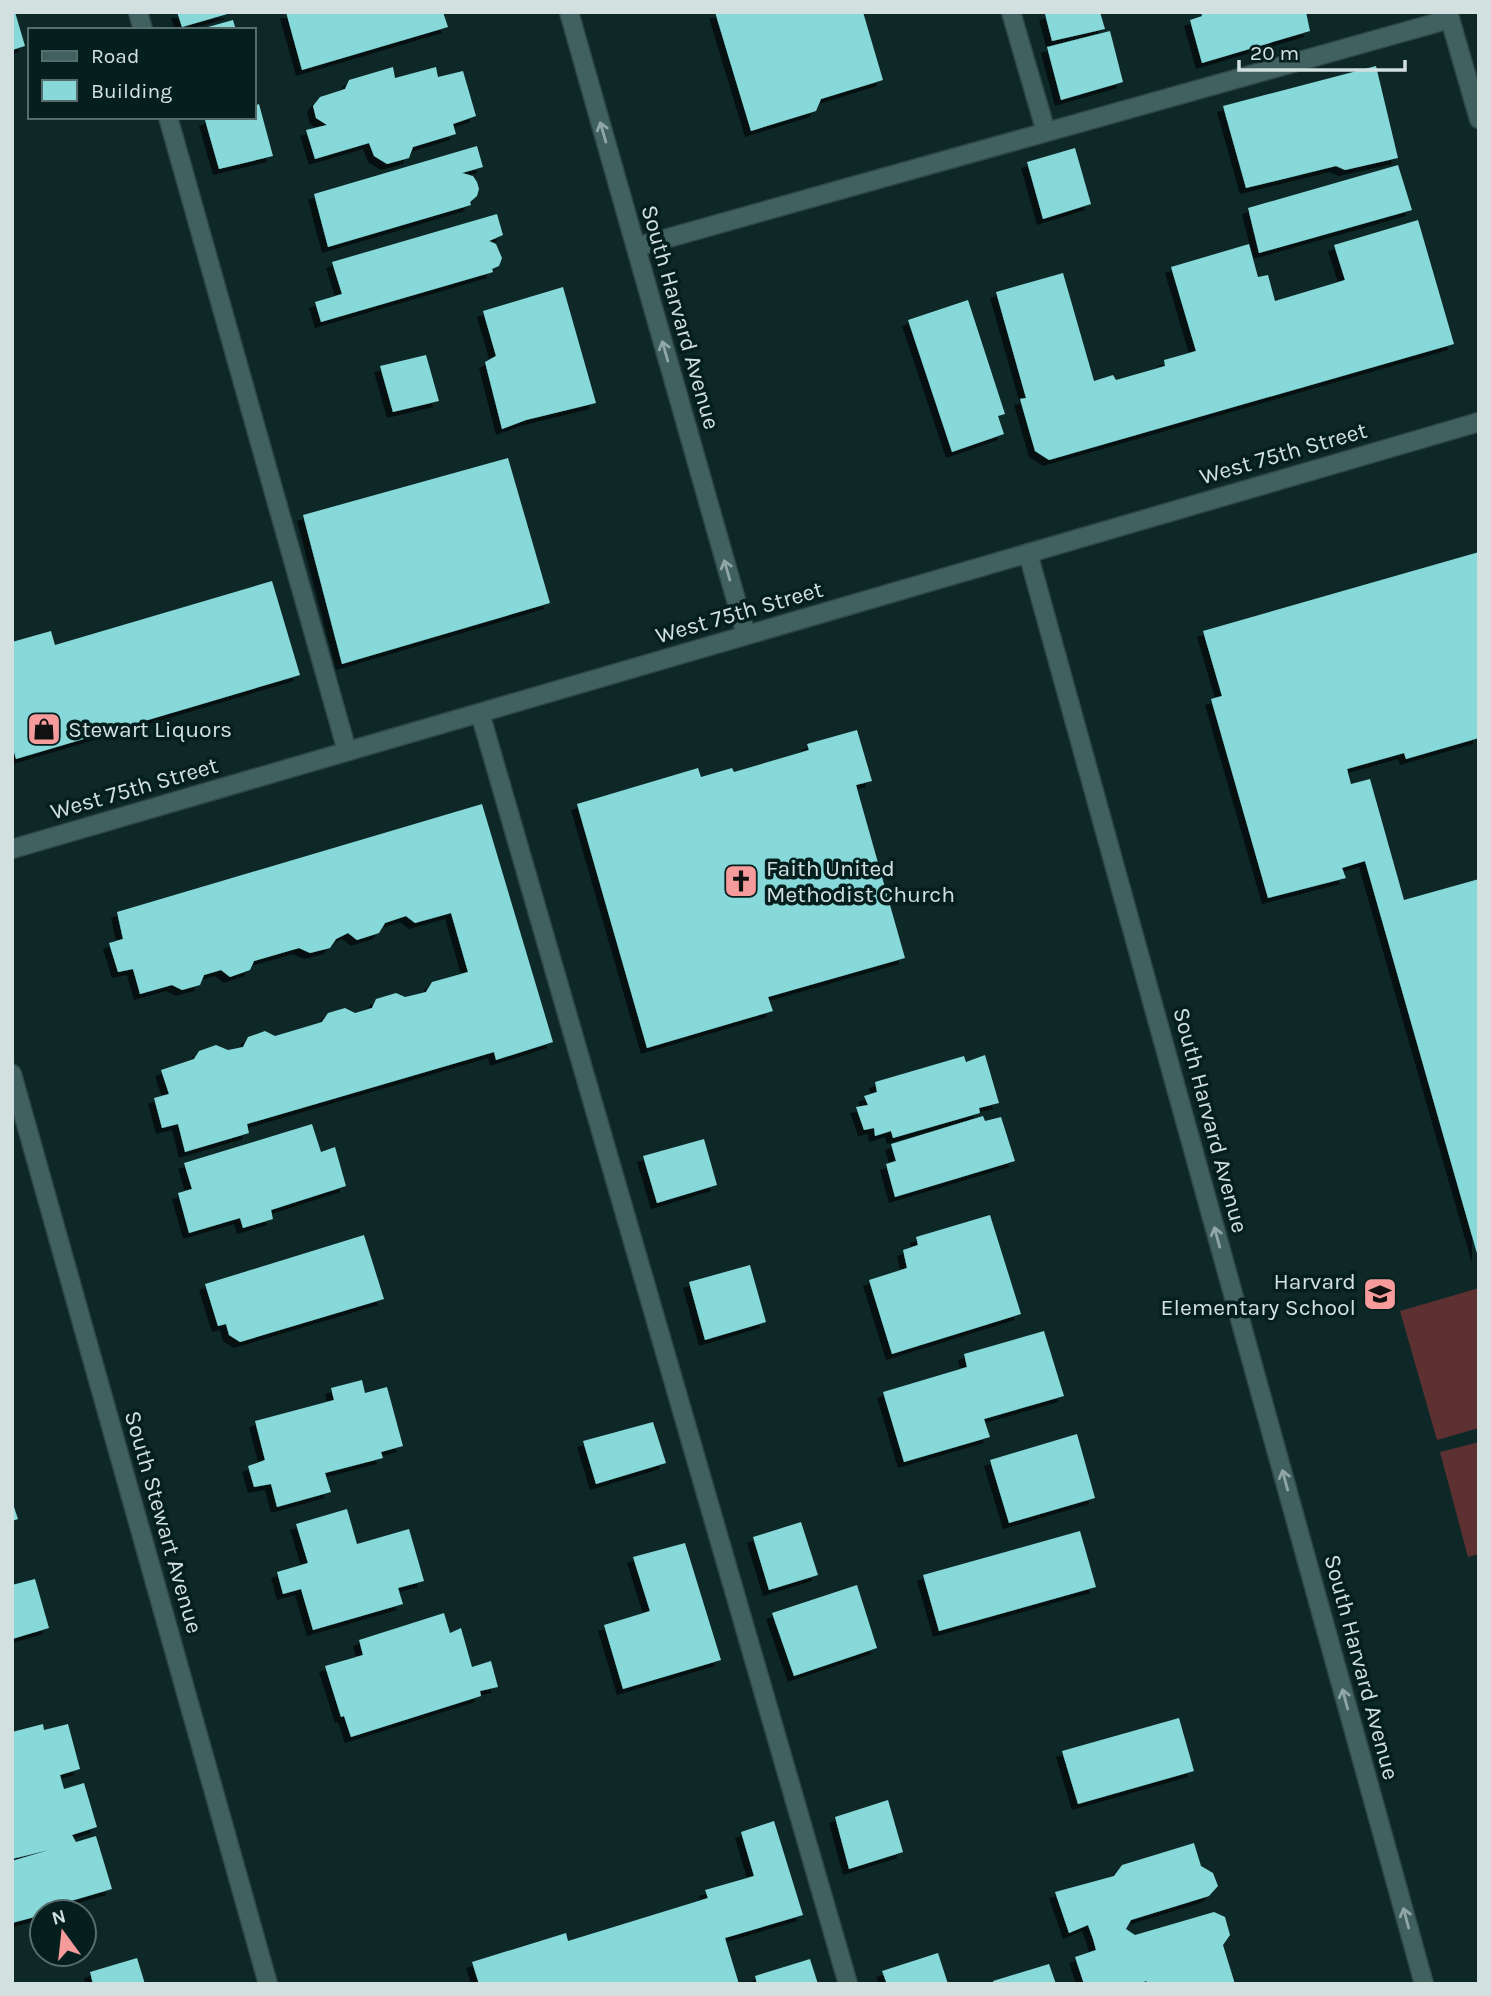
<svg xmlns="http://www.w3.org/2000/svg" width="1491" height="1996" font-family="Karla,sans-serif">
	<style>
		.pitch { fill: #5d3131 }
		.building { fill: #86d8d9; filter: url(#shadow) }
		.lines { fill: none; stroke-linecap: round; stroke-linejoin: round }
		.minor-casing { stroke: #2d4545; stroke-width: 21 }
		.minor { stroke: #416060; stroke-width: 18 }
		.oneway { stroke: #91a6a6 }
		.labels { text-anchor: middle; stroke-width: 7; stroke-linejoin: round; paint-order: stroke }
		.street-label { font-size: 23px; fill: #d2e0e0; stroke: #051e1e }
		.poi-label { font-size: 23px; fill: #d2e0e0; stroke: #051e1e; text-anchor: start }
	</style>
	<defs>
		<filter id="shadow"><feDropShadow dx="-6" dy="6" stdDeviation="0" flood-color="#0009"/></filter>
	</defs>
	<rect width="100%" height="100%" fill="#0e2727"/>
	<g class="pitch">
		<polygon points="1479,1288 1479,1428 1437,1440 1400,1311"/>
		<polygon points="1479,1442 1479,1554 1468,1557 1440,1452"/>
	</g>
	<g class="building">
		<polygon points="12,12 15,12 25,46 12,50"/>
		<polygon points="177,12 230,12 231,13 182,27"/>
		<polygon points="286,12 443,12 448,27 302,70"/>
		<polygon points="715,12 863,12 883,80 821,99 816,111 751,131"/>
		<polygon points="1054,12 1100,12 1105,29 1052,41 1045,14"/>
		<polygon points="1201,12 1306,12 1310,31 1202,63 1190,20 1202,16"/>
		<polygon points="233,20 236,30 201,30 201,29"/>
		<polygon points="1110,31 1123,82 1061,100 1047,47"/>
		<polygon points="1376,66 1398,158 1345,170 1336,166 1246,188 1223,106"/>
		<polygon points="393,67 395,78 436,67 438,77 463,71 476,116 453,124 456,134 413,147 409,158 387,164 374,156 369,143 315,159 306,130 327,125 316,118 313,106 320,97 345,89 349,80"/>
		<polygon points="259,104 273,156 219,169 205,120 214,117 254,117 254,106"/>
		<polygon points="477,146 483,167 462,173 473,176 477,182 479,189 477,196 470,202 471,205 328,247 314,194"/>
		<polygon points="1075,148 1091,204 1043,219 1027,162"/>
		<polygon points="1398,165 1412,210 1259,253 1248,208"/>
		<polygon points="497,214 503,235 489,241 496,244 502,258 499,266 492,269 493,272 321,322 315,302 342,294 332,262"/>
		<polygon points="1418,220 1454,344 1049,460 1035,451 1020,399 1026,398 996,292 1063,273 1094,381 1113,375 1116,380 1165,366 1164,360 1196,351 1171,267 1249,244 1258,277 1268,275 1275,301 1345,280 1334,245"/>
		<polygon points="563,287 596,403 526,420 502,429 485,362 496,356 483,311"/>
		<polygon points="968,300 1005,414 998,416 1004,434 952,452 908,320"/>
		<polygon points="426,355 439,401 393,412 380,366"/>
		<polygon points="508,458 550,603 342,664 303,515"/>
		<polygon points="1479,552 1479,738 1406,759 1404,753 1347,769 1351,784 1370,779 1404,900 1479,879 1478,1257 1365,861 1342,868 1346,878 1268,898 1211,699 1222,696 1203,631"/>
		<polygon points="272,581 300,675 16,759 12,745 12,642 51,631 55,645"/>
		<polygon points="857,730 872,781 856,785 905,958 768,997 773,1011 647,1048 577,804 698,768 701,777 732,768 734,772 809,750 807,744"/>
		<polygon points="482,804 553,1042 496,1060 494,1052 247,1124 249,1133 185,1152 178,1124 162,1128 154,1098 169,1094 161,1070 194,1059 199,1051 216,1045 228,1050 243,1047 248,1037 265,1031 275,1036 322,1022 328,1013 345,1008 355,1013 372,1008 376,999 396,993 405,997 426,992 432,982 468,972 451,913 415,923 406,916 385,923 379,933 357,940 348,933 336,939 330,948 310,953 299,948 254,961 250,970 230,977 221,970 204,975 200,985 182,990 172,985 140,994 133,969 118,972 109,943 123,939 117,912"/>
		<polygon points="985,1055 999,1103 979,1108 980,1113 893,1138 891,1131 875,1136 874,1128 864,1130 856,1107 868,1105 864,1096 877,1092 875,1082 964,1056 966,1062"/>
		<polygon points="983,1116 985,1121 1001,1117 1015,1161 895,1197 886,1164 896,1161 891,1144"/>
		<polygon points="312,1124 321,1152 335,1147 346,1186 271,1210 273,1219 243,1228 240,1218 189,1233 178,1193 192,1189 184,1163"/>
		<polygon points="704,1139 717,1185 657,1203 643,1156"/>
		<polygon points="990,1215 1021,1314 892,1354 869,1280 907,1268 903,1250 918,1245 916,1237"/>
		<polygon points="364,1235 384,1299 240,1342 229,1335 226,1324 218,1326 205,1284"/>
		<polygon points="750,1265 766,1322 705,1340 689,1282"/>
		<polygon points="1044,1331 1064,1396 984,1419 990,1437 904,1462 883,1392 967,1367 964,1354"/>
		<polygon points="362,1380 365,1393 387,1387 403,1446 381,1452 383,1458 325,1473 331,1492 277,1507 271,1484 254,1487 248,1466 265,1460 255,1421 334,1400 331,1388"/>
		<polygon points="653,1422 666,1463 596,1484 583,1441"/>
		<polygon points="1077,1434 1095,1498 1009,1523 990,1460"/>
		<polygon points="12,1501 18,1519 12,1521"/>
		<polygon points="347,1509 357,1544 409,1529 424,1581 398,1588 403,1604 313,1630 301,1589 283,1594 277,1572 308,1563 296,1524"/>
		<polygon points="801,1522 818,1575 769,1590 753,1537"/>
		<polygon points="1080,1531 1096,1587 939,1631 923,1575"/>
		<polygon points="685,1543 721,1660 623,1689 604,1625 650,1611 633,1557"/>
		<polygon points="35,1579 49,1628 12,1639 12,1585"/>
		<polygon points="857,1585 877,1648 794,1676 772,1613"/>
		<polygon points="444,1613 450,1633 461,1628 472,1667 491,1661 498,1687 480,1691 481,1696 351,1737 344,1716 341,1717 325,1666 363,1655 359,1640"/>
		<polygon points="1179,1718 1194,1771 1078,1804 1062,1751"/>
		<polygon points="43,1724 44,1730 68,1724 80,1769 60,1775 64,1789 84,1783 97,1827 72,1835 76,1842 96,1836 112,1889 57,1905 54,1911 42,1912 42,1915 12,1923 12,1861 49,1850 12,1859 12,1732"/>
		<polygon points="888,1800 903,1852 849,1869 835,1817"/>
		<polygon points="774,1821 803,1915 725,1938 739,1984 479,1984 472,1962 566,1933 568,1941 708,1898 705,1890 754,1876 741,1832"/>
		<polygon points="1194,1843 1201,1866 1213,1873 1218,1886 1209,1896 1131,1920 1126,1929 1135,1935 1214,1912 1225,1917 1230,1935 1223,1945 1235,1984 1149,1984 1146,1981 1138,1984 1084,1984 1075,1957 1096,1950 1093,1939 1088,1925 1069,1933 1055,1892 1114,1876 1122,1865"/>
		<polygon points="938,1953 948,1984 887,1984 882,1971"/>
		<polygon points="137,1958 145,1984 93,1984 90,1972"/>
		<polygon points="810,1959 818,1984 757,1984 755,1976"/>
		<polygon points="1049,1964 1056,1984 994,1984 993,1981"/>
	</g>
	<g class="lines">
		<g class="minor-casing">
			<g id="minor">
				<polyline points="138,12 143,30"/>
				<polyline points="569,12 746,635"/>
				<polyline points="1011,12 1046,132"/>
				<polyline points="1448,12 1479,119"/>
				<polyline points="168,117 347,751"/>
				<polyline points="636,247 1450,19"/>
				<polyline points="1028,553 1424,1984"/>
				<polyline points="480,713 848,1984"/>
				<polyline points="12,849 1479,422"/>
				<polyline points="12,1074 268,1984"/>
			</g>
		</g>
		<use href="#minor" class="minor"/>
	</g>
	<defs><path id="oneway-shaft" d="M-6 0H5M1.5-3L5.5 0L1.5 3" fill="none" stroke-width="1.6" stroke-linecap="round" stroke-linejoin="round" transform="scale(1.75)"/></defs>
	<g class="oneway">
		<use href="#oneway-shaft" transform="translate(603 132) rotate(-106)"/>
		<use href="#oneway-shaft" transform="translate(665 351) rotate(-106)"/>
		<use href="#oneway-shaft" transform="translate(727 570) rotate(-106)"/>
		<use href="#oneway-shaft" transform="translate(1217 1237) rotate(-105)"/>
		<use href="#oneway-shaft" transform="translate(1285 1480) rotate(-105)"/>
		<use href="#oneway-shaft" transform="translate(1345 1699) rotate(-105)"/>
		<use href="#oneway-shaft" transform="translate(1406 1918) rotate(-105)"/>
	</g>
	<defs>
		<g id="shop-square" transform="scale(1.75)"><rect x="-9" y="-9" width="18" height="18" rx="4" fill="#f59b9b" stroke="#051e1e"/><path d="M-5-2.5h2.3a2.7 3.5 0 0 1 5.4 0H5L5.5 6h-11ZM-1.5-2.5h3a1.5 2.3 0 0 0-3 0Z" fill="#111"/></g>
		<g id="church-square" transform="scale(1.75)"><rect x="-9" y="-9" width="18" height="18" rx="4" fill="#f59b9b" stroke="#051e1e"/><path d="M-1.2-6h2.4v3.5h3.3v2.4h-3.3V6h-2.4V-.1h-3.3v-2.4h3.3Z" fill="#111"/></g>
		<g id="school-square" transform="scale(1.75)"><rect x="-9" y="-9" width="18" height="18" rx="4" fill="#f59b9b" stroke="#051e1e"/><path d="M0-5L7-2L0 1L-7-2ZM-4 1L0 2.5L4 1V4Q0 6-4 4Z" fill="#111"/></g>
	</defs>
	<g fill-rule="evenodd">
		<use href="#shop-square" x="44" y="729"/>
		<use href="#church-square" x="741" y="881"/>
		<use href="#school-square" x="1380" y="1294"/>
	</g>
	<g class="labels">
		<g class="street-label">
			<text transform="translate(681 317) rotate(74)" y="8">South Harvard Avenue</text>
			<text transform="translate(1283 453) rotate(-16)" y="8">West 75th Street</text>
			<text transform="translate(739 612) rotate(-16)" y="8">West 75th Street</text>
			<text transform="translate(134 788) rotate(-16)" y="8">West 75th Street</text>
			<text transform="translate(1211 1120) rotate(75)" y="8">South Harvard Avenue</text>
			<text transform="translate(164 1522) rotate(74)" y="8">South Stewart Avenue</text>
			<text transform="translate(1362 1667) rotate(75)" y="8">South Harvard Avenue</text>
		</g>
		<g class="poi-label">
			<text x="68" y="737">Stewart Liquors</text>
			<text x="766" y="876">Faith United<tspan x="766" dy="26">Methodist Church</tspan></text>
			<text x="1356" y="1289" text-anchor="end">Harvard<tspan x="1356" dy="26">Elementary School</tspan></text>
		</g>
	</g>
	<rect width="1491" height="1996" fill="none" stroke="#d2e0e0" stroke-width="28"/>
	<rect x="28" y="28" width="228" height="91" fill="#051e1e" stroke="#576c6c" stroke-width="2"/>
	<rect x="42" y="51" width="35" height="10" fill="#416060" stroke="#576c6c" stroke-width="2"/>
	<text x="91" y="63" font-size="21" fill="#d2e0e0">Road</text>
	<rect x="42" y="80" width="35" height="21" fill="#86d8d9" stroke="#576c6c" stroke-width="2"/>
	<text x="91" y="98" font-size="21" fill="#d2e0e0">Building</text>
	<g transform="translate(63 1933) rotate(345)"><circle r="33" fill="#051e1e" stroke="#576c6c" stroke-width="2"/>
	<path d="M0-5L12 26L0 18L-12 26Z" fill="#f59b9b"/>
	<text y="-10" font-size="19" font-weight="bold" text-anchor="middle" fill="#d2e0e0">N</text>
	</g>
	<path d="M1239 60v10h166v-10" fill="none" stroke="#d2e0e0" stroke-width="3.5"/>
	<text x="1250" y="60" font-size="21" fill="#d2e0e0" stroke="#051e1e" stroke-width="5" paint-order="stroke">20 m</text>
</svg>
